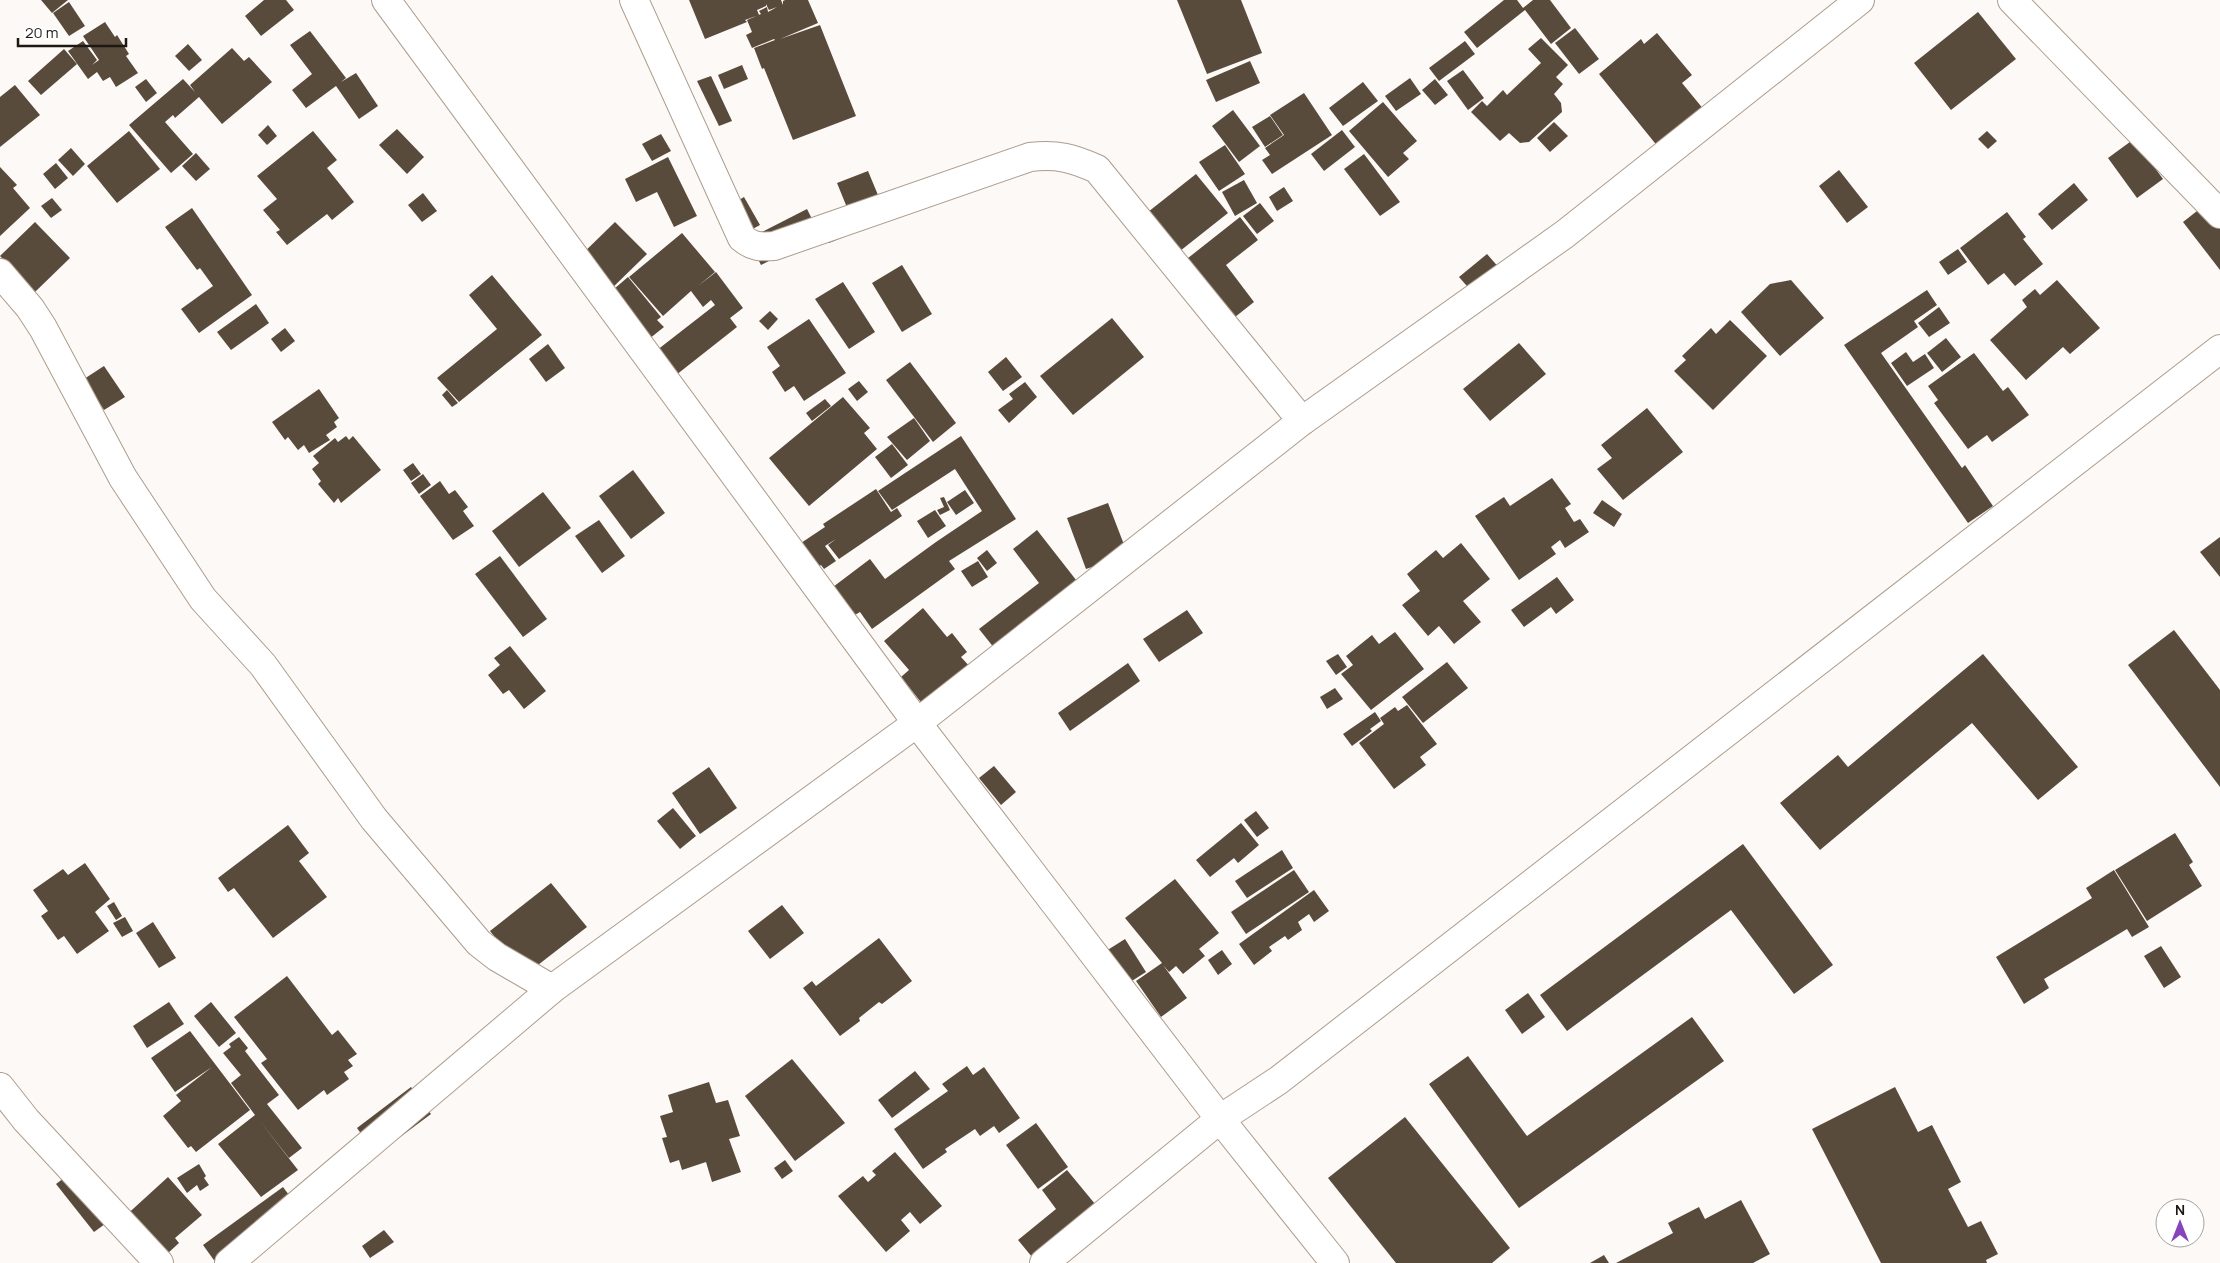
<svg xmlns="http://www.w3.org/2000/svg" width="2220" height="1263" font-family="Manrope,sans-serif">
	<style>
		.building { fill: #594b3c }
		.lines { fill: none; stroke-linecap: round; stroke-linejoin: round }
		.minor-casing { stroke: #ad9d8d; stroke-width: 30 }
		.minor { stroke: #fff; stroke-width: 28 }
	</style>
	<rect width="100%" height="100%" fill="#fdf9f6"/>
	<g class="building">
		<polygon points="41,0 68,0 52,13"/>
		<polygon points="264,0 286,0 294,10 261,36 245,16"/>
		<polygon points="689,0 781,0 783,5 783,1 785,0 808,0 818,23 780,39 820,25 856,116 793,140 764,68 762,69 754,48 775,40 774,39 752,48 746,35 752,32 747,20 761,14 759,11 767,7 768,12 777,7 769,10 766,4 766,6 757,10 759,15 745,20 747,22 705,39"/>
		<polygon points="1177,0 1241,0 1262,53 1207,74"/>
		<polygon points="1504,0 1517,0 1523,8 1533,0 1550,0 1571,28 1551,44 1525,10 1477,48 1464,32"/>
		<polygon points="69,2 85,26 69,36 53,13"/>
		<polygon points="1978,12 2016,59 1951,110 1914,63"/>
		<polygon points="105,22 115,37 117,35 129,54 126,56 138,73 116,87 110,77 103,81 97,72 88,79 68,51 83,41 97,60 92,65 99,60 83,36"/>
		<polygon points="1575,28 1599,59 1579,74 1555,43"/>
		<polygon points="310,31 346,78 341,82 356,73 378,106 359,119 336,86 306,108 292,90 312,74 290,45"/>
		<polygon points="1657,33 1692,75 1682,83 1709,116 1663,153 1599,74 1641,39 1644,44"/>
		<polygon points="1541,38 1568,65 1556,77 1563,84 1554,94 1561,103 1562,112 1529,142 1520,143 1509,133 1500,141 1471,112 1482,101 1487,106 1503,90 1507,95 1541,63 1528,49"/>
		<polygon points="1465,41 1475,54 1439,81 1429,68"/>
		<polygon points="188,44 202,60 189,71 175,56"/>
		<polygon points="232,48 244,61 249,57 272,82 222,124 199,97 175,118 173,115 165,122 193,154 171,173 129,125 183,79 195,92 190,85"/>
		<polygon points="64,49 77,64 41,95 28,81"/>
		<polygon points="1250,61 1260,83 1216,102 1206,80"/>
		<polygon points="742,65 748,79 724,89 718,75"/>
		<polygon points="1463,70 1484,98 1468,110 1447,81"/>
		<polygon points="711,76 732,121 719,126 697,81"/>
		<polygon points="1410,78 1421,94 1396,111 1385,96"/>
		<polygon points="146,79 157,93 146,102 135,87"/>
		<polygon points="1435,79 1448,95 1435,105 1422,90"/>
		<polygon points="1363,82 1378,101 1343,126 1329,108"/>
		<polygon points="15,85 40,115 0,147 0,97"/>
		<polygon points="1304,93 1332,135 1272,174 1262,160 1270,155 1265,148 1284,135 1270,115"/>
		<polygon points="1383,102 1417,141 1403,153 1409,159 1388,177 1349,131"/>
		<polygon points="1233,110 1260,146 1239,162 1212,126"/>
		<polygon points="1270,116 1283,135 1265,147 1252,127"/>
		<polygon points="1554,122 1568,136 1550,152 1537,138"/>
		<polygon points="268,125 277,136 267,145 258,135"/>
		<polygon points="397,129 424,157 407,174 379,145"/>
		<polygon points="1342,130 1355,147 1324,171 1311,154"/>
		<polygon points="129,131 160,169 117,203 87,166"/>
		<polygon points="313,131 337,160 327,168 354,202 332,220 327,214 287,245 276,232 280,230 263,210 277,199 257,176"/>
		<polygon points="1987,131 1997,141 1988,149 1978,139"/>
		<polygon points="661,134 671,151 652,161 642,144"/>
		<polygon points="2134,139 2163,179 2137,198 2108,158"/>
		<polygon points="1225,145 1245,174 1219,191 1199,162"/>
		<polygon points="71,148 85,164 73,176 58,160"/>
		<polygon points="196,153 210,169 196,181 182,166"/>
		<polygon points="1364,154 1400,202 1380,216 1344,169"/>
		<polygon points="668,157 697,216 674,227 657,192 636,202 625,179"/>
		<polygon points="56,163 68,178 55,189 43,174"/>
		<polygon points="0,167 17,185 13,188 30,208 0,236"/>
		<polygon points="1839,170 1868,207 1847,223 1819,186"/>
		<polygon points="868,171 888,219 829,243 820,221 848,210 837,183"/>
		<polygon points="1196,174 1228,213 1180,251 1148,212"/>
		<polygon points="1244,180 1257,203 1235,216 1222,192"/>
		<polygon points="2074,183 2088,200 2052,230 2038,214"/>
		<polygon points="1284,187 1293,201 1277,211 1269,197"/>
		<polygon points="423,193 437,211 422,222 408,205"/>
		<polygon points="2220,193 2220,270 2183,222"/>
		<polygon points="744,197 760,225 747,232 731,205"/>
		<polygon points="52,198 62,210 51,218 41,206"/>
		<polygon points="1260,203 1274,221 1257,234 1243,216"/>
		<polygon points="192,208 252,295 199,333 181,309 213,286 200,268 197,270 165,227"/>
		<polygon points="807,209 820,235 761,265 748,239"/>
		<polygon points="2007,212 2026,237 2023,239 2043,264 2015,286 2004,273 1988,285 1960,248"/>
		<polygon points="1240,217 1258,240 1226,265 1254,302 1230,321 1183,262"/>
		<polygon points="35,222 70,258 35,292 0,256"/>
		<polygon points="615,222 647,254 606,294 574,262"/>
		<polygon points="682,233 715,272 698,286 716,272 743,308 730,318 737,327 671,379 652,354 715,305 711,300 703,307 691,291 663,316 629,277"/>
		<polygon points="1958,249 1967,262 1948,275 1939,262"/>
		<polygon points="1487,254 1508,278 1480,301 1459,277"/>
		<polygon points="902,265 932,314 902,332 872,283"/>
		<polygon points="492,275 542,335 459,402 437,378 497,329 469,295"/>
		<polygon points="628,277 661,317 657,320 664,327 639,347 600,301"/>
		<polygon points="1791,280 1824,318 1780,356 1741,312 1770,284"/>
		<polygon points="2057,280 2100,328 2070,354 2063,347 2026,380 1990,340 2027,307 2022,300 2035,289 2040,295"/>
		<polygon points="843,282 875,332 849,349 815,299"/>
		<polygon points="1927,290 1937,305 1914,321 1918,327 1881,353 1962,468 1965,465 1993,506 1968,523 1844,345"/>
		<polygon points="256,304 269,323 231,350 217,332"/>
		<polygon points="1939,307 1950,323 1929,337 1918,323"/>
		<polygon points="770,311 778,319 768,330 759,321"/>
		<polygon points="1112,318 1144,357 1073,415 1040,376"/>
		<polygon points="809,319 846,373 804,401 794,386 785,392 772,372 780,366 767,347"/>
		<polygon points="1730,320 1767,356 1713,410 1674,371 1686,360 1682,356 1711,328 1716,334"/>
		<polygon points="285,328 295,341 281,352 271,339"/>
		<polygon points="1946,338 1961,357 1942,372 1927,353"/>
		<polygon points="1519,343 1546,374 1490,421 1463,389"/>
		<polygon points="548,344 565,368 546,382 529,359"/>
		<polygon points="1906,352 1913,362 1925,354 1934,368 1907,386 1891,363"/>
		<polygon points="1974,353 2003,391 2008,387 2029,415 1992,442 1987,435 1968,449 1934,403 1938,400 1928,386"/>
		<polygon points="1006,357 1022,377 1003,391 988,372"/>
		<polygon points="910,362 956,423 933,442 886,380"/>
		<polygon points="104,366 125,397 104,410 84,379"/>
		<polygon points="859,381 868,392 857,401 848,389"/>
		<polygon points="1025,382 1037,397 1009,423 998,410 1013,399 1009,394"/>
		<polygon points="319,389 339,418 334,422 337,427 326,435 330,440 309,453 304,445 298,450 288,437 285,440 272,422"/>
		<polygon points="447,390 458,403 452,407 442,395"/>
		<polygon points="843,397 870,428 864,433 877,449 809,506 769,458"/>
		<polygon points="825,399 831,406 812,421 806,413"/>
		<polygon points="1647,408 1683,452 1623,500 1597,469 1612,458 1601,445"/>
		<polygon points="914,418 930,441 907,460 887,437"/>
		<polygon points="346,436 349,440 353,436 381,470 341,503 338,498 334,503 318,484 321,481 312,469 319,463 313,456 335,438 338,442"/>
		<polygon points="961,436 1016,519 949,561 955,569 872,629 860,612 853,616 833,587 870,559 885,579 936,542 982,511 955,469 892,510 878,491"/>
		<polygon points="892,444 908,465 891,478 875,457"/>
		<polygon points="413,463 421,474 411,481 403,470"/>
		<polygon points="633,470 665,513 631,539 599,496"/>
		<polygon points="423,474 431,485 419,494 411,483"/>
		<polygon points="1552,478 1571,504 1565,508 1574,522 1580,519 1589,532 1565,548 1560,540 1551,547 1556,554 1519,580 1475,516 1504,497 1510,506"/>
		<polygon points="440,481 449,494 455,490 468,507 463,511 474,526 453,540 420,496"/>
		<polygon points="876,489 891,512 897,508 902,516 839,559 828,545 836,539 825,546 836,561 824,569 821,565 815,569 792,549 825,527 823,524"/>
		<polygon points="965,490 974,503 956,515 947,502"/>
		<polygon points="543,492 571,528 519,567 492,531"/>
		<polygon points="944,497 950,510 940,515 937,510 944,507 940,498"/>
		<polygon points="1602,500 1622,514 1614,527 1593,513"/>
		<polygon points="1108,503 1128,555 1086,569 1067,518"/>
		<polygon points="935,510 946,526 928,538 917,521"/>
		<polygon points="599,520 625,556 602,573 575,536"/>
		<polygon points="1037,530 1080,585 995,649 979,629 1039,583 1013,549"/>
		<polygon points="2220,537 2220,577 2200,552"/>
		<polygon points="1461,543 1490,579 1463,601 1481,622 1454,644 1439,626 1428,636 1402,605 1420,591 1407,574 1436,550 1443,558"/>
		<polygon points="987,550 997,563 987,571 977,558"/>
		<polygon points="500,556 547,619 523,637 475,574"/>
		<polygon points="978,561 988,577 972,587 961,571"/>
		<polygon points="1557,577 1574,600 1556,614 1551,607 1524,627 1511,610"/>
		<polygon points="923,608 947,637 952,633 967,652 961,657 971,668 924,706 901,677 909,670 884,641"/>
		<polygon points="1187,610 1203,633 1159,662 1143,639"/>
		<polygon points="2174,630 2220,690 2220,787 2128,665"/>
		<polygon points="1395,632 1424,669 1371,710 1341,674 1353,665 1346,656 1372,635 1379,644"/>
		<polygon points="510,646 546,691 524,709 509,690 503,694 488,675 500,665 494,658"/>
		<polygon points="1338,654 1347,667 1336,675 1326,661"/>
		<polygon points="1983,654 2078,767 2038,800 1972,723 1820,850 1780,803 1838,755 1848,767"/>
		<polygon points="1447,662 1468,688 1423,723 1402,697"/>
		<polygon points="1128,663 1140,681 1070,731 1058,713"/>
		<polygon points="1335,688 1343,699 1327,709 1320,697"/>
		<polygon points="1407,705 1437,744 1420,757 1426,765 1394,789 1359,743 1384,724 1380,718 1395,707 1398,711"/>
		<polygon points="1375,712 1381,721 1370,729 1372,731 1352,746 1343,734"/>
		<polygon points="994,766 1016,792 1001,805 979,778"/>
		<polygon points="709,767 737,808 700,834 672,793"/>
		<polygon points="673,808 696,836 680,849 657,821"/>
		<polygon points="1256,811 1269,828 1257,837 1244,820"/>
		<polygon points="1241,823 1259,845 1238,863 1234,858 1210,877 1196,860"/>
		<polygon points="288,825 309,853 299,861 327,897 273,938 234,888 228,892 218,878"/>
		<polygon points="2175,833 2193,862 2189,865 2202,886 2147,921 2115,870"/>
		<polygon points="1743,844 1833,965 1794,994 1731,910 1567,1031 1540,995"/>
		<polygon points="1282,850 1293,868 1247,898 1235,881"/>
		<polygon points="85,863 110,899 95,912 109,931 77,954 64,936 58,940 41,916 48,911 33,890 63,869 68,875"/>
		<polygon points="1294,870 1309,892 1246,934 1231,912"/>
		<polygon points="2114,870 2149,927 2132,937 2127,929 2044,979 2049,988 2024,1004 1996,957 2092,898 2086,888"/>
		<polygon points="1175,879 1219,933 1199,949 1205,956 1183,974 1176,966 1169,972 1163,965 1187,998 1161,1017 1136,981 1162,963 1125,918"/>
		<polygon points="551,883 587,927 525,975 490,931"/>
		<polygon points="1314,890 1329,911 1314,922 1309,914 1298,922 1302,930 1288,940 1285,936 1269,947 1272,951 1254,965 1239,944"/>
		<polygon points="114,902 122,916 116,920 107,906"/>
		<polygon points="782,905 804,933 770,959 748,931"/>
		<polygon points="125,917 133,931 122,937 113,923"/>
		<polygon points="153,922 176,958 159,968 136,933"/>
		<polygon points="879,938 912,981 882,1004 879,1002 859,1018 860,1021 840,1036 803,988 812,981 816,986"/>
		<polygon points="1125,939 1146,972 1127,984 1106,951"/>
		<polygon points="2161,946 2181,977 2164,988 2144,956"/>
		<polygon points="1222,950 1232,964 1218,975 1208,960"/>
		<polygon points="287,976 332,1035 338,1030 357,1054 348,1060 353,1066 344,1072 349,1079 327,1095 324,1090 298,1110 261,1063 267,1059 234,1017"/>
		<polygon points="1528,993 1545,1017 1522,1034 1505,1010"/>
		<polygon points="169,1002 184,1024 147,1048 133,1026"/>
		<polygon points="211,1002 236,1033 219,1047 194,1016"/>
		<polygon points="1692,1017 1724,1061 1519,1208 1429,1084 1468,1056 1527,1136"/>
		<polygon points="190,1031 250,1110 196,1152 191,1146 188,1148 163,1116 181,1101 176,1095 212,1067 175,1092 151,1058"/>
		<polygon points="239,1037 248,1048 245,1051 279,1095 267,1104 302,1148 289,1158 259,1120 298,1170 261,1197 218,1144 255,1115 231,1083 241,1075 223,1053 231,1047 229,1044"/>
		<polygon points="792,1059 845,1123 795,1161 745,1096"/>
		<polygon points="967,1066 973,1075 984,1067 1020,1118 999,1133 994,1126 980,1136 975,1129 945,1149 947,1152 923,1169 894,1129 948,1091 942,1084"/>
		<polygon points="915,1071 930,1089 892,1118 878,1100"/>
		<polygon points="709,1082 716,1103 728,1100 740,1136 729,1139 741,1172 712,1182 706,1162 682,1170 679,1160 670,1163 662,1138 667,1137 660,1116 673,1112 668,1095"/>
		<polygon points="411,1087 431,1114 376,1155 357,1128"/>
		<polygon points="1895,1087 1918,1132 1932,1125 1961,1182 1948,1189 1968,1227 1981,1221 1998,1254 1986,1260 1987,1263 1881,1263 1812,1129"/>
		<polygon points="1405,1117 1510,1248 1492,1263 1396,1263 1328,1178"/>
		<polygon points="1036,1123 1068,1167 1038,1189 1006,1145"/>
		<polygon points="895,1152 942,1206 920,1224 910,1212 901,1220 910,1231 886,1252 838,1196 863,1176 868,1182 876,1175 872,1171"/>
		<polygon points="785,1160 793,1171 782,1179 774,1168"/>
		<polygon points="199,1164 206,1176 204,1178 209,1185 200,1191 197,1185 187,1193 177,1178"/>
		<polygon points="80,1166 116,1216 94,1232 56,1184"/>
		<polygon points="1067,1170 1100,1210 1037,1263 1018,1240 1056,1209 1042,1190"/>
		<polygon points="168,1177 202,1215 175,1238 179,1243 157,1263 122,1219"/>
		<polygon points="283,1187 298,1207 216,1263 203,1245"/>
		<polygon points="1741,1200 1770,1254 1753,1263 1616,1263 1673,1233 1668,1223 1699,1207 1705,1219"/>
		<polygon points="384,1230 394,1242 370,1258 362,1246"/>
		<polygon points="1604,1255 1609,1263 1590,1263"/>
	</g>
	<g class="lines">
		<g class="minor-casing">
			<g id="minor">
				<polyline points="386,0 917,723 1220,1119 1335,1263"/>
				<path d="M634,0L742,238C753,247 760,247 774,246L1030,157C1058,154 1072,158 1097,169L1302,421"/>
				<polyline points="2012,0 2220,214"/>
				<polyline points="0,273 30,308 43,328 123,478 203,599 263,665 374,819 479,943 497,957 552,989"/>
				<polyline points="0,1087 26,1120 159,1263"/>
				<polyline points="229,1263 552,989 917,723 1302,421 1565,234 1860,0"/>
				<polyline points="1044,1263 1220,1119 1279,1080 2220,349"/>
			</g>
		</g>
		<use href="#minor" class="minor"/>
	</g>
	<g transform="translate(2180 1223)"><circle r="24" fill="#ffffff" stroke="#a5a3a0"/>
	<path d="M0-4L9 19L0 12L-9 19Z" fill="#8845ba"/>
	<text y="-8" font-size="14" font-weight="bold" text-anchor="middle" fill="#1e1812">N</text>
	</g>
	<path d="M18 38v8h108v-8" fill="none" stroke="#1e1812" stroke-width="2.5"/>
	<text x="25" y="38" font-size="15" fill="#1e1812" stroke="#ffffff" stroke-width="4" paint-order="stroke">20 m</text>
</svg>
